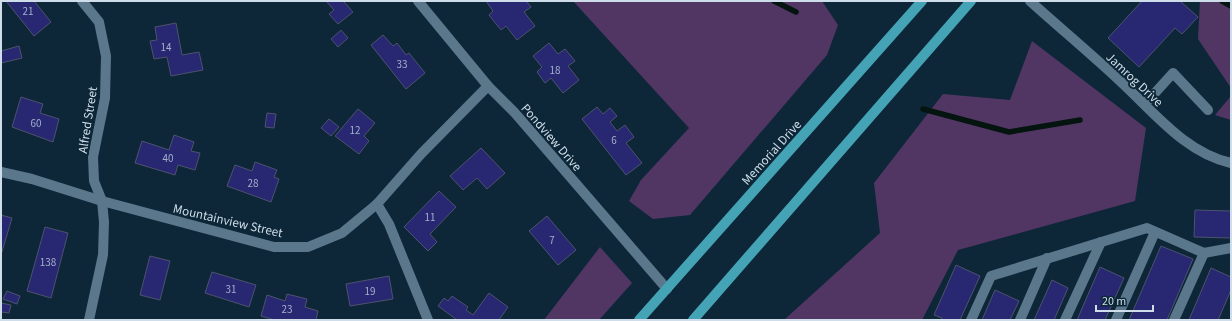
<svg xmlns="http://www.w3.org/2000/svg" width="1232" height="321" font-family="'Source Sans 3',sans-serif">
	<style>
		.green { fill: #513663 }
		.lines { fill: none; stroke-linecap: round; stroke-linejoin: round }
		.stream { stroke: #04140f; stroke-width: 5.5 }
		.building { fill: #272871; stroke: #4d526d }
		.lane { stroke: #5b778b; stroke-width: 10 }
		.street { stroke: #5b778b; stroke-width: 10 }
		.primary { stroke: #45a3b6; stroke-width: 10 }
		.labels { text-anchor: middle; stroke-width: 4; stroke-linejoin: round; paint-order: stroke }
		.number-label { font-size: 11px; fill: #a4b0cb }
		.street-label { font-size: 13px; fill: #cedde9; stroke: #0d2738 }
	</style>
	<rect width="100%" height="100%" fill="#0d2738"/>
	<g class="green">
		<polygon points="573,1 822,1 838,25 827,55 690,215 653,219 629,201 641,180 689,128"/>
		<polygon points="1200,1 1231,1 1231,88 1198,39"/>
		<polygon points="1032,41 1146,128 1135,201 958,250 922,320 784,320 880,233 874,183 943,94 1010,100"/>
		<polygon points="1231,96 1231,120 1215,115"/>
		<polygon points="600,247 632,283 599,320 544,320"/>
	</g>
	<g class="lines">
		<g class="stream">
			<polyline points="774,1 796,12"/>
			<polyline points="1222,1 1231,6"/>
			<polyline points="923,109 1009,132 1080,120"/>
		</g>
	</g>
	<g class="building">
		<polygon points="6,1 34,1 51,22 34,36"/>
		<polygon points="326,1 345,1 344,2 353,12 338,24 329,14 334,10"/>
		<polygon points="486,1 526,1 531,7 524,12 535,26 517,40 506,26 501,30 489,15 493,11"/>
		<polygon points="1142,1 1180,1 1198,17 1182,34 1175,28 1139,67 1108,38"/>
		<polygon points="176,23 182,55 199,52 203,70 171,76 167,57 154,59 150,41 157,40 155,27"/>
		<polygon points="341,30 348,38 338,47 331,39"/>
		<polygon points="383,35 393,46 397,43 406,55 409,53 425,73 406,89 371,45"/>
		<polygon points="549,43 558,54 565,49 575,61 568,66 579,80 563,93 551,78 545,83 537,72 542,67 533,56"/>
		<polygon points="19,46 22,58 1,63 1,51"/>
		<polygon points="21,97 43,104 40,113 59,119 53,142 12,127"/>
		<polygon points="597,107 603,114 610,108 617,116 610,122 617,131 625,125 634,137 626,143 642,163 626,175 582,119"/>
		<polygon points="358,109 375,123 364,136 369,141 359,154 335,136"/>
		<polygon points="267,113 276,114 274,128 265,127"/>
		<polygon points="329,119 339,127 331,136 321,128"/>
		<polygon points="174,135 194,142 191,151 200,153 195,170 178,165 175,175 135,163 142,141 169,150"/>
		<polygon points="481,148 505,173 487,189 477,178 463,190 450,176"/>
		<polygon points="255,162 277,170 274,177 279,179 271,202 227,186 235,165 252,171"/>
		<polygon points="439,191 456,207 430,234 437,242 428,251 404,227"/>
		<polygon points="1195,210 1231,211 1231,238 1194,237"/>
		<polygon points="1,215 12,218 1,255"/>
		<polygon points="547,216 576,250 558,265 529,231"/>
		<polygon points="45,227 68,233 51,298 27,291"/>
		<polygon points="1161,246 1193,259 1167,320 1129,320"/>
		<polygon points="150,256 170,261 160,300 140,295"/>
		<polygon points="956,265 980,276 960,320 941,320 942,318 934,315"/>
		<polygon points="1100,267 1124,278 1105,320 1077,320"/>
		<polygon points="1211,268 1231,277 1231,290 1218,320 1189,320"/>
		<polygon points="212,272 256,285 249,307 205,293"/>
		<polygon points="389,276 393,299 350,306 346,284"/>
		<polygon points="1052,280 1068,288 1054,320 1034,320"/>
		<polygon points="995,290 1019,301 1010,320 982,320"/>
		<polygon points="7,291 20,296 17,304 3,299"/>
		<polygon points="489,293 508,307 499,320 457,320 438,306 444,298 448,301 452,296 468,307 466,310 473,315"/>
		<polygon points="287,294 307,299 305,307 318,311 316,320 275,320 261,316 267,295 285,301"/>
		<polygon points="1,303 11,305 9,313 1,312"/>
	</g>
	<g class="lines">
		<g class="lane">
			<polyline points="1145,104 1173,73 1208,110"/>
			<polyline points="377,204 389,224 428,320"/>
			<polyline points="971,320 991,276 1147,228 1204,253 1231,248"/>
			<polyline points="1020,320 1047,258"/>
			<polyline points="1065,320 1101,242"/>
			<polyline points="1116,320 1155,232"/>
			<polyline points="1174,320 1204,253"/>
		</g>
		<g class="street">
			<polyline points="82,1 99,22 106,56 105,98 93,157 94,181 102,201 104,222 103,255 89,320"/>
			<polyline points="418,1 488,86 515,113 667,289"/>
			<path d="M1030,1C1060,28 1090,53 1119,80C1153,111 1185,153 1231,163"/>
			<polyline points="1,172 32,179 102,201 274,247 308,247 342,233 377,204 421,154 488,86"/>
		</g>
		<g class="primary">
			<polyline points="639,320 922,1"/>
			<polyline points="693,320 971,1"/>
		</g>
	</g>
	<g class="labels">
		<g class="number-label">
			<text x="28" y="15">21</text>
			<text x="166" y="51">14</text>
			<text x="402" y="68">33</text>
			<text x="555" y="74">18</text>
			<text x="36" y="127">60</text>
			<text x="355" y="134">12</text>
			<text x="614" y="144">6</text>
			<text x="168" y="162">40</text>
			<text x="253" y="187">28</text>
			<text x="430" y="221">11</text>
			<text x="552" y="244">7</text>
			<text x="48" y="266">138</text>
			<text x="231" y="293">31</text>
			<text x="370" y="295">19</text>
			<text x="287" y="313">23</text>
		</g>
		<g class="street-label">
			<text transform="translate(1135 79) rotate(43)" y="5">Jamrog Drive</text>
			<text transform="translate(87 120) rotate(-81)" y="5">Alfred Street</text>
			<text transform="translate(552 137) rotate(49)" y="5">Pondview Drive</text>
			<text transform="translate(771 152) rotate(-48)" y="5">Memorial Drive</text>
			<text transform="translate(228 220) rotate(13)" y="5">Mountainview Street</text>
		</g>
	</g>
	<rect width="1232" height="321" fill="none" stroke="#cedde9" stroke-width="4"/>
	<path d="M1096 305v6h57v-6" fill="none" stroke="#cedde9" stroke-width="2"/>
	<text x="1102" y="305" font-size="12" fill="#cedde9" stroke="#0d2738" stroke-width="3" paint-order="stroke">20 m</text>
</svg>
